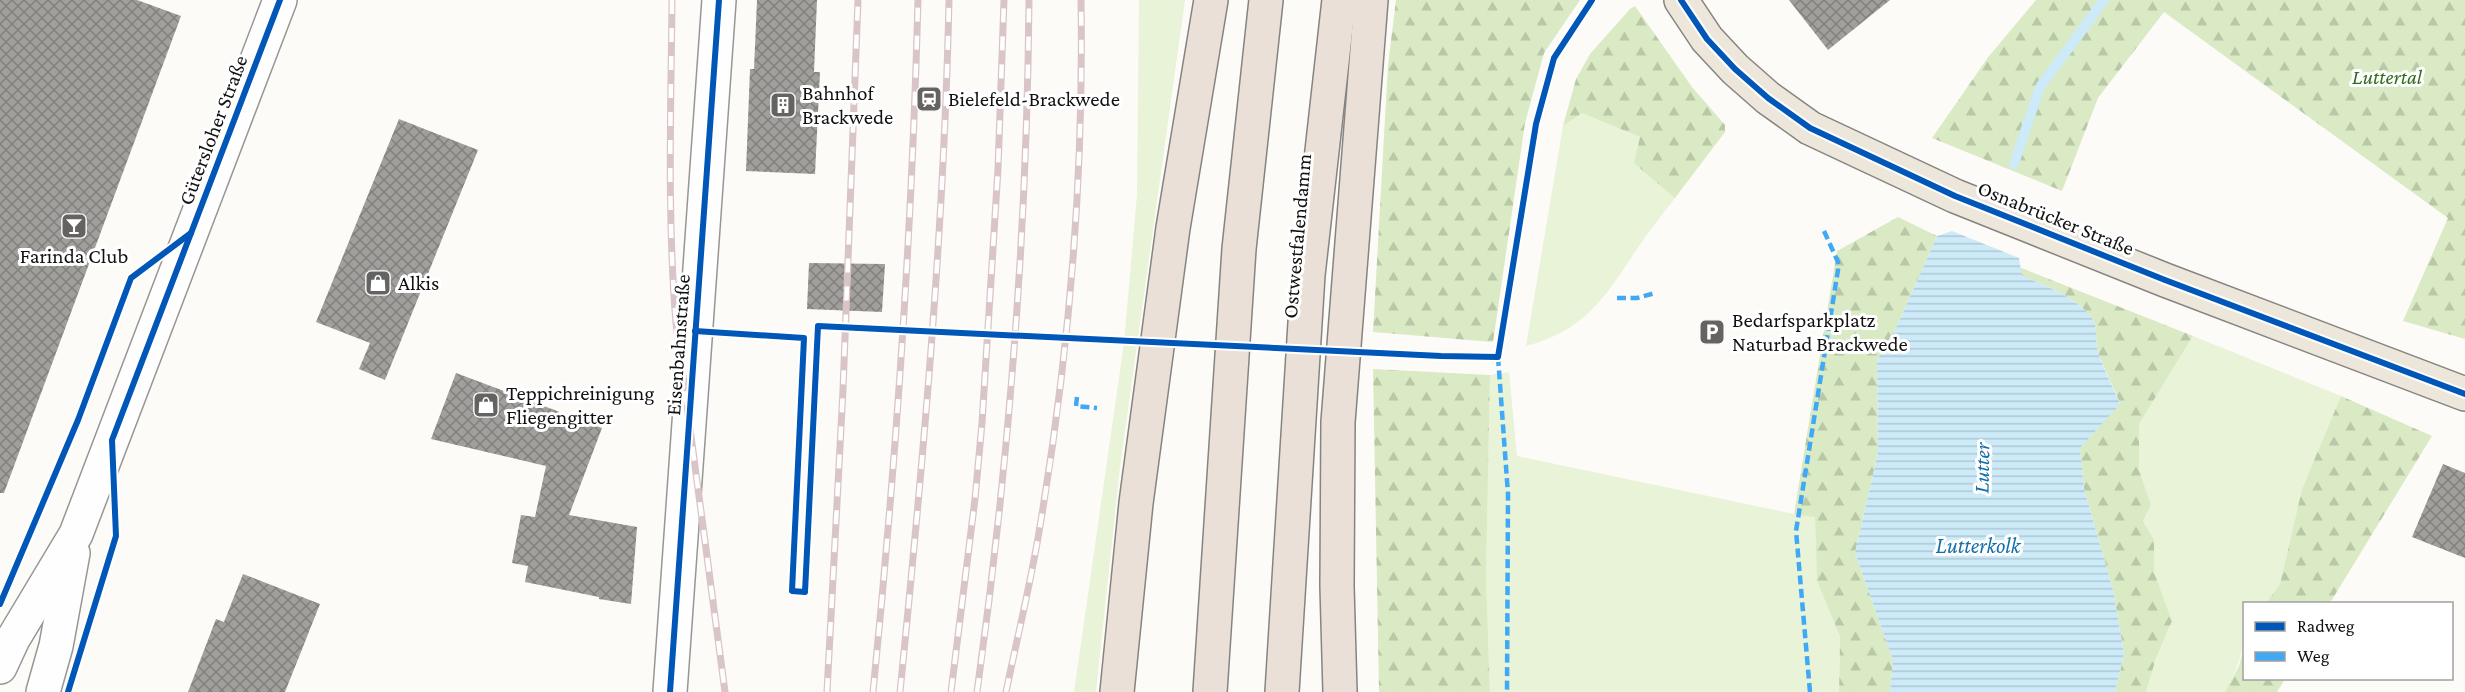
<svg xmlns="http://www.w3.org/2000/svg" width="2465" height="692" font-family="'Crimson Pro',serif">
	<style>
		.grass { fill: #e8f3d7 }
		.forest { fill: url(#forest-firs) }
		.water { fill: url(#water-rules) }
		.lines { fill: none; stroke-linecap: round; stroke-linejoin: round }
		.stream { stroke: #cdeaf8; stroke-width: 10 }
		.building { fill: url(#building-cross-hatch) }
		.minor-casing { stroke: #979695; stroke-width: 36 }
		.major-casing { stroke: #858482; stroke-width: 36 }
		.highway-casing { stroke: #858482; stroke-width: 36 }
		.minor { stroke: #fffefe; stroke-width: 33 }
		.major { stroke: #ede7db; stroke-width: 33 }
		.highway { stroke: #ebe0d7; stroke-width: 33 }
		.rail-casing { stroke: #d9c5c7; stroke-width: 7 }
		.rail { stroke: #fff; stroke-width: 4.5; stroke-dasharray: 14; stroke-linecap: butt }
		.quiet { stroke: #3fa9f5; stroke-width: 4.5; stroke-dasharray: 9 4.5; stroke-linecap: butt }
		.cycleway-casing { stroke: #fff; stroke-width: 10 }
		.cycleway { stroke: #0057b8; stroke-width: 6 }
		.labels { text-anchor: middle; stroke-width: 6; stroke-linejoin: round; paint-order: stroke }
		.park-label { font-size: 21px; font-style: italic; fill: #326c1e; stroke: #fff }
		.poi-label { font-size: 21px; fill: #111; stroke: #fff; text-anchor: start }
		.street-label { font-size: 21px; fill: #111; stroke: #fff }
		.water-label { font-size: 22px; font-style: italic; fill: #156fa8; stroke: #fff }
	</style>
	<defs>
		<pattern id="forest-firs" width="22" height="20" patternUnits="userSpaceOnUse" patternTransform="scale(1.5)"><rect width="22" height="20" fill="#d9eac4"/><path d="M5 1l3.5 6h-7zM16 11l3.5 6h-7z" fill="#b9c8a7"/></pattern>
		<pattern id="water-rules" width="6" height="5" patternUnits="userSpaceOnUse" patternTransform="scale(1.5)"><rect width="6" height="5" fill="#cdeaf8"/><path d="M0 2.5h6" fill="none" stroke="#afc8d4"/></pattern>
		<pattern id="building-cross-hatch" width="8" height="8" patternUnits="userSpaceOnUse" patternTransform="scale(1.5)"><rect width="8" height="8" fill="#a19f9c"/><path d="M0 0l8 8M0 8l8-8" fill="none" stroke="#82807e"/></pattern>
	</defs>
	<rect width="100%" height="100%" fill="#fdfbf7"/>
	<g class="grass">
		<polygon points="1139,0 1185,0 1120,467 1096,692 1074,692 1124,343 1137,195"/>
		<path d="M1582,113L1640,137L1656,181L1675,198C1663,214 1650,229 1639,246C1606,295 1587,330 1526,346L1563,126Z"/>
		<path d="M2193,336L2341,396L2302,489L2280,584L2266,603L2244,604C2244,645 2245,655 2225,692H2146L2156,658L2172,621L2154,572V540L2143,521L2151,505L2139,470V424Z"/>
		<polygon points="1509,372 1517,456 1794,514 1815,516 1817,581 1840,635 1839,692 1490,692 1486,579 1490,375"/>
	</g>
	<g class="forest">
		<polygon points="1396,0 1580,0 1544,53 1525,123 1493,342 1373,332 1388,65"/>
		<polygon points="2036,0 2465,0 2465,339 2403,321 2448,218 2164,12 2098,98 2062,191 1932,138 1989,56"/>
		<polygon points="1635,6 1692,87 1725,125 1725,132 1675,198 1634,163 1640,137 1582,113 1563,126 1576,79 1590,54 1630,9"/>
		<polygon points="1898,217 1937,236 1898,324 1877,360 1878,453 1855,553 1893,660 1890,692 1839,692 1840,636 1817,581 1815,517 1794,514 1837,251"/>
		<path d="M2019,267L2193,336L2139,424V470L2151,505L2143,521L2154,540V572L2172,621L2156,658L2146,692H2115L2124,654L2113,590L2084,489L2080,448L2120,403C2113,386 2104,369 2098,352C2095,342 2098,328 2093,320C2082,300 2042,284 2022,276Z"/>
		<polygon points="1373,369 1490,375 1486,578 1490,692 1379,692"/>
		<polygon points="2341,396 2432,436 2330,603 2266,603 2280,584 2302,489"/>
		<polygon points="2244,647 2244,678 2285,679 2277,692 2225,692 2239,666"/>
	</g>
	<path class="water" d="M1952,231L2019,258L2022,276C2042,284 2082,300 2093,320C2098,328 2095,342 2098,352C2104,370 2113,387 2120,404L2080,448L2084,489L2113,590L2124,654L2115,692H1890L1893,660L1855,553L1878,453L1877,360L1898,324L1937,236Z"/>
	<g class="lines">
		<polyline class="stream" points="2014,164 2040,87 2104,0"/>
	</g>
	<g class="building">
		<polygon points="0,0 137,0 181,16 4,493 0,493"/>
		<polygon points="757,0 817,0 814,72 820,72 815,174 746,171 750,69 754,69"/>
		<polygon points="1789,0 1890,0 1828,50"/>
		<polygon points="399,119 478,150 385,380 359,369 370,343 316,322"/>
		<polygon points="809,263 885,264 882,312 807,309"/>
		<polygon points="456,373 602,428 569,515 637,527 631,604 599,599 599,597 525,582 528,566 512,563 521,515 535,517 546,466 431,439"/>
		<polygon points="2443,464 2465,473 2465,558 2412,537"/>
		<polygon points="243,574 320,604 285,692 188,692 216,619 224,622"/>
	</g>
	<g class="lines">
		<g class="minor-casing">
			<g id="minor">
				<polyline points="0,667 13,639 76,534 280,0"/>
				<polyline points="43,692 56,646 73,553"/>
				<polyline points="670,692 719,0"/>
			</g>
		</g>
		<g class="major-casing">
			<polyline id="major" points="1681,0 1707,39 1735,69 1768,98 1810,128 1955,196 2165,280 2465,394"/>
		</g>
		<g class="highway-casing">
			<g id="highway">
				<polyline points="1117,692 1136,503 1173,228 1211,0"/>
				<polyline points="1210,692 1239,249 1266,0"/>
				<polyline points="1282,692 1308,275 1339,0"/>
				<polyline points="1340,692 1337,586 1338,422 1371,0"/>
			</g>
		</g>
		<use href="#minor" class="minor"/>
		<use href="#major" class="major"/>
		<use href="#highway" class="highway"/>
		<g class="rail-casing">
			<g id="rail">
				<path d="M672,0C671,108 667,216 676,323L725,692"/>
				<polyline points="827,692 843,390 858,0"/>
				<path d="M873,692C896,462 912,231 918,0"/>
				<path d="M900,692C923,462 944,231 949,0"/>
				<polyline points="951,692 975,499 982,423 998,169 1004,0"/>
				<path d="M977,692C1009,463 1027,232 1029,0"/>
				<path d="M1006,692C1017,639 1030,586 1039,532C1069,356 1084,178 1081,0"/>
			</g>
		</g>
		<use href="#rail" class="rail"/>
		<g class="quiet">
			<polyline points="1617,298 1637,298 1655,293"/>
			<polyline points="1498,357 1508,494 1507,692"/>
			<polyline points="1077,397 1076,406 1097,408"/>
			<polyline points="1810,692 1796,531 1838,270 1838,262 1824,231"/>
		</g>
		<g class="cycleway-casing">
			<g id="cycleway">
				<polyline points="1681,0 1707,39 1735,69 1768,98 1810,128 1955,196 2165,280 2465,394"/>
				<polyline points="695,331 804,338 792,591 805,592 818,326 1441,356 1498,357 1536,124 1554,58 1592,0"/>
				<polyline points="0,604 78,420 131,278 191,233"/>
				<polyline points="68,692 116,536 112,440 280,0"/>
				<polyline points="670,692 719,0"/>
			</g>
		</g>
		<use href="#cycleway" class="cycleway"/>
	</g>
	<defs>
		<g id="station-square" transform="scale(1.35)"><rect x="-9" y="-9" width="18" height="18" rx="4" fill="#646362" stroke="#fff"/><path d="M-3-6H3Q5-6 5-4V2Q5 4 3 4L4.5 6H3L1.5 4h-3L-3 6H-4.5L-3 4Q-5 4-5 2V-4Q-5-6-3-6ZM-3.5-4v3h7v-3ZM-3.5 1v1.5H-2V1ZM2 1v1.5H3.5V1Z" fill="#fff"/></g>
		<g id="building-square" transform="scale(1.35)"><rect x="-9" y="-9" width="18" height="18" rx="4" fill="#646362" stroke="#fff"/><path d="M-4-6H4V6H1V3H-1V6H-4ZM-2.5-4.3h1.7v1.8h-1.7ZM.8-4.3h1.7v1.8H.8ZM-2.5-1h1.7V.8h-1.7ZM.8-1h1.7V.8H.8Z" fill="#fff"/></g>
		<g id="bar-square" transform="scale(1.35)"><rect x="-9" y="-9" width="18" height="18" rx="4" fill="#646362" stroke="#fff"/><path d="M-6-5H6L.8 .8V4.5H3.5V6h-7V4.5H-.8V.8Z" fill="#fff"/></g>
		<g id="shop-square" transform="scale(1.35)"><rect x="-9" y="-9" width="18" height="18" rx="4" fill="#646362" stroke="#fff"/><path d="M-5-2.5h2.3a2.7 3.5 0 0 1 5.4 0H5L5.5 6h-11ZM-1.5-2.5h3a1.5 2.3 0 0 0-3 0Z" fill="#fff"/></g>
		<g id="parking-square" transform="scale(1.35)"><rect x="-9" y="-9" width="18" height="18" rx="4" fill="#646362" stroke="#fff"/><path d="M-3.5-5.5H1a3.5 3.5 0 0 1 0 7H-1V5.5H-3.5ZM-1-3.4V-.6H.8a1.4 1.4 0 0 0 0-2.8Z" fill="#fff"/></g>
	</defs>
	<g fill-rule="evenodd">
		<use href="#station-square" x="929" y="99"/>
		<use href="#building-square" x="783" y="105"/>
		<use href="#bar-square" x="74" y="226"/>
		<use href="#shop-square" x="378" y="283"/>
		<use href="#parking-square" x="1712" y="332"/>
		<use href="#shop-square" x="486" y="405"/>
	</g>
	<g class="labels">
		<g class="park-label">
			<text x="2387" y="84">Luttertal</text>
		</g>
		<g class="poi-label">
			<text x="802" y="100">Bahnhof<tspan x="802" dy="24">Brackwede</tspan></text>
			<text x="948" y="106">Bielefeld-Brackwede</text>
			<text x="74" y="263" text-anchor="middle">Farinda Club</text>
			<text x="398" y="290">Alkis</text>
			<text x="1732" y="327">Bedarfsparkplatz<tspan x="1732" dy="24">Naturbad Brackwede</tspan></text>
			<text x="506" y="400">Teppichreinigung<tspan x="506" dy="24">Fliegengitter</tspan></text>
		</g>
		<g class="street-label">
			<text transform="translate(213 130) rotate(-69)" y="7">Gütersloher Straße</text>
			<text transform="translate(2056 218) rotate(22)" y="7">Osnabrücker Straße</text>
			<text transform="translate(1297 236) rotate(-85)" y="7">Ostwestfalendamm</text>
			<text transform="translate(678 345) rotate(-86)" y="7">Eisenbahnstraße</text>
		</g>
		<g class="water-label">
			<text transform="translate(1981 468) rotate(-89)" y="8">Lutter</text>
			<text x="1978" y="553">Lutterkolk</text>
		</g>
	</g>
	<rect x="2243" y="602" width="210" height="78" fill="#ffffff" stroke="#a0a0a0" stroke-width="1.5"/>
	<rect x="2255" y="622" width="30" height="9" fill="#0057b8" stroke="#a0a0a0" stroke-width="1.5"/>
	<text x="2297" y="632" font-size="18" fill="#111111">Radweg</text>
	<rect x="2255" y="652" width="30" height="9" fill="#3fa9f5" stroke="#a0a0a0" stroke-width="1.5"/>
	<text x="2297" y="662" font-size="18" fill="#111111">Weg</text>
</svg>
